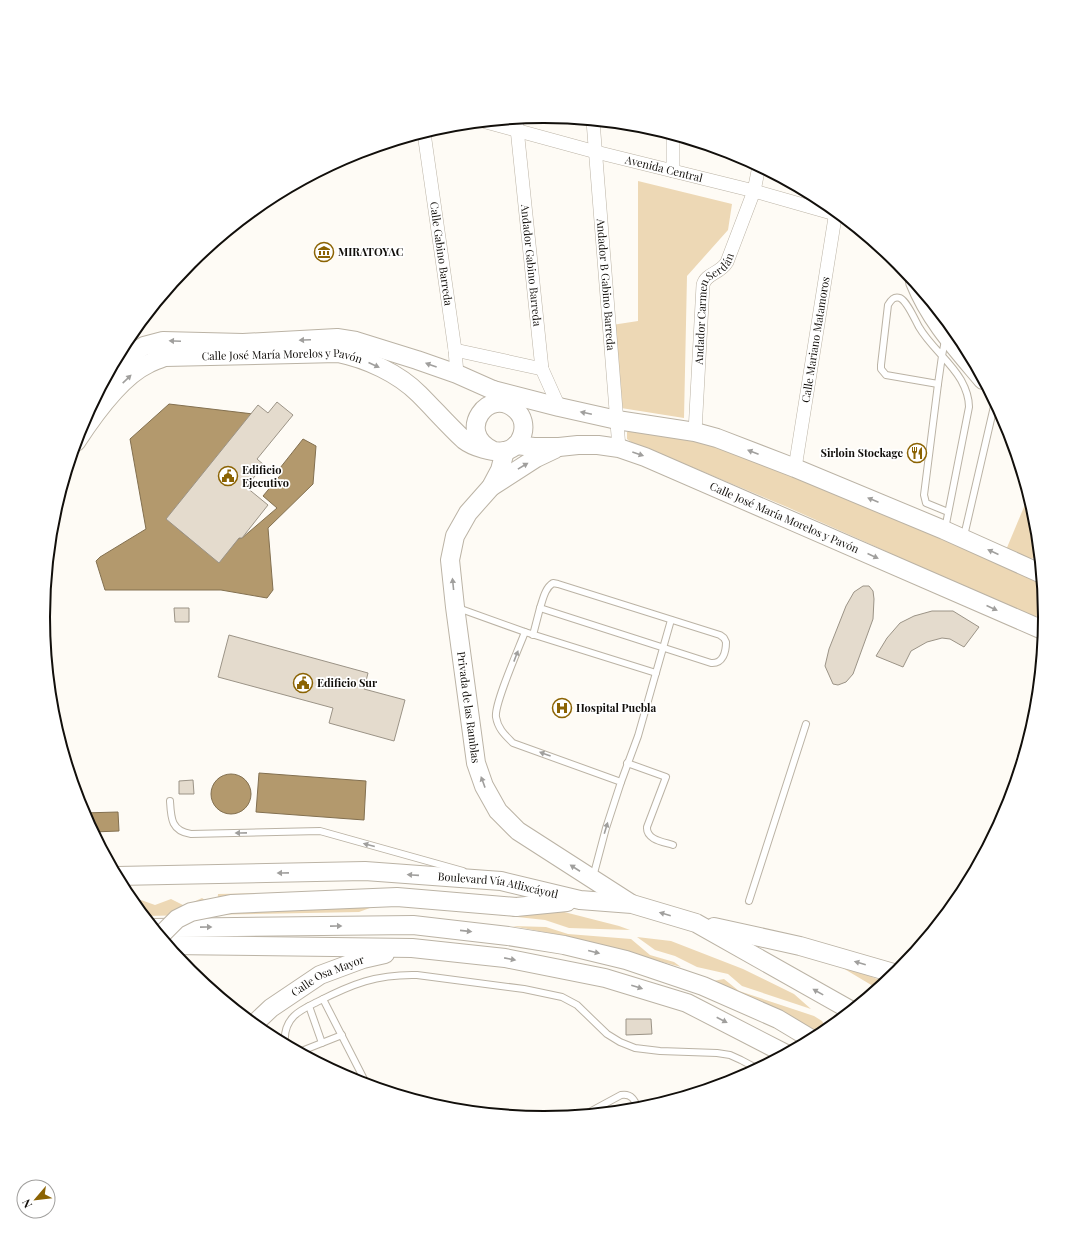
<svg xmlns="http://www.w3.org/2000/svg" width="1089" height="1235" font-family="'Playfair Display',serif">
	<style>
		.green { fill: #edd8b5 }
		.water { fill: #b3996d; stroke: #837050 }
		.building { fill: #e4dbcd; stroke: #9b9386 }
		.lines { fill: none; stroke-linecap: round; stroke-linejoin: round }
		.lane-casing { stroke: #bbb3a5; stroke-width: 8 }
		.street-casing { stroke: #bbb3a5; stroke-width: 14 }
		.secondary-casing { stroke: #bbb3a5; stroke-width: 20 }
		.lane { stroke: #fff; stroke-width: 6 }
		.street { stroke: #fff; stroke-width: 13 }
		.secondary { stroke: #fff; stroke-width: 18 }
		.secondary-bridge-casing { stroke: #bbb3a5; stroke-width: 20; stroke-linecap: butt }
		.secondary-bridge { stroke: #fff; stroke-width: 18 }
		.oneway { fill: #a09f9d }
		.labels { text-anchor: middle; stroke-width: 3.5; stroke-linejoin: round; paint-order: stroke }
		.street-label { font-size: 11px; fill: #120f0b; stroke: #fff }
		.poi-label { font-size: 11px; font-weight: bold; fill: #120f0b; stroke: #fff; text-anchor: start }
		.rim { fill: none; stroke: #120f0b; stroke-width: 2 }
	</style>
	<rect width="100%" height="100%" fill="#fefbf5"/>
	<g class="green">
		<polygon points="638,181 732,204 728,230 687,276 684,418 621,408 612,325 638,321"/>
		<polygon points="627,432 665,432 723,447 930,532 1043,584 1046,622 945,579 870,544 787,507 694,468 635,445 627,439"/>
		<polygon points="1029,495 1036,520 1040,559 1027,558 1006,550"/>
		<polygon points="374,891 378,905 359,912 144,916 136,906 141,900 155,905 171,899 185,906 202,898 217,908 218,894"/>
		<polygon points="384,903 533,904 619,926 630,930 569,928 545,920"/>
		<polygon points="512,926 546,927 568,934 631,939 650,955 674,962 681,967 565,936"/>
		<polygon points="637,937 671,941 743,969 794,994 811,1009 742,986 728,974 697,967 675,956 655,950"/>
		<polygon points="826,958 877,979 889,980 878,989"/>
		<polygon points="724,979 739,991 814,1016 822,1021 828,1031 820,1036 713,981"/>
	</g>
	<g class="water">
		<polygon points="169,404 270,416 178,529 219,562 239,538 242,538 277,508 263,496 283,472 280,468 303,439 316,446 313,484 268,528 273,590 267,598 221,590 105,590 96,561 100,557 146,529 130,439"/>
		<polygon points="259,773 366,781 364,820 256,812"/>
		<circle cx="231" cy="794" r="20"/>
		<polygon points="118,812 119,831 93,832 83,813"/>
	</g>
	<g class="building">
		<polygon points="277,402 293,415 257,459 264,465 246,487 268,505 242,538 239,538 219,563 166,519 258,405 268,413"/>
		<polygon points="863,586 869,586 873,591 874,599 873,619 853,674 846,682 838,685 833,684 825,666 829,649 846,606 854,592"/>
		<polygon points="174,608 189,608 189,622 175,622"/>
		<polygon points="932,611 953,611 979,627 964,647 950,639 942,638 927,642 911,651 903,667 876,656 887,638 900,623 914,616"/>
		<polygon points="229,635 368,673 364,689 405,700 394,741 329,723 333,708 218,677"/>
		<polygon points="193,780 194,794 179,794 179,781"/>
		<polygon points="626,1019 651,1019 652,1034 626,1035"/>
	</g>
	<g class="lines">
		<g class="lane-casing">
			<g id="lane">
				<polyline points="938,384 924,495 926,503 948,512"/>
				<path d="M945,529L969,407C969,397 966,389 961,380C950,361 930,346 919,327C915,320 907,301 900,298C894,296 891,300 888,305L881,365V369L886,375L938,384L942,356L945,340"/>
				<polyline points="964,536 995,402"/>
				<path d="M553,583L558,584L720,635L724,638L726,642C726,652 723,664 711,663L540,608C543,599 545,588 553,583Z"/>
				<polyline points="458,608 525,632 656,673"/>
				<path d="M525,632C519,648 494,704 496,717C498,729 505,735 513,743L621,782L606,828L593,877"/>
				<polyline points="533,635 540,608"/>
				<path d="M627,763L666,777L647,827C646,840 664,842 673,845"/>
				<polyline points="621,782 638,736 671,620"/>
				<path d="M170,801C171,818 171,831 191,834L320,831L463,871"/>
				<polyline points="749,901 806,724"/>
				<polyline points="323,999 367,1085"/>
				<polyline points="309,1006 322,1043"/>
				<path d="M285,1044C284,1034 286,1024 294,1016C300,1010 309,1006 317,1002C352,984 377,974 417,975L524,989L562,997L577,1005L607,1034L620,1042L635,1048L660,1051L717,1053L730,1055L741,1060L758,1069"/>
				<polyline points="299,1052 342,1035"/>
				<path d="M584,1115L621,1095C632,1093 635,1101 639,1110"/>
			</g>
		</g>
		<g class="street-casing">
			<g id="street">
				<path id="s1" d="M516,119L542,369L559,407"/>
				<path id="s2" d="M593,121L619,448"/>
				<path id="s3" d="M486,122L596,152L754,191L842,216"/>
				<path id="s4" d="M424,133L455,350L457,374"/>
				<polyline points="673,171 673,135"/>
				<polyline points="455,350 542,369"/>
				<path id="s5" d="M695,432L703,285C706,273 720,274 727,262L754,191L759,166"/>
				<path id="s6" d="M795,468L836,211"/>
			</g>
		</g>
		<g class="secondary-casing">
			<g id="secondary">
				<path d="M915,282C930,320 957,349 983,380"/>
				<polyline points="108,376 130,355 144,346 163,341 243,343 337,338 356,341 417,360 457,374 493,390 501,398"/>
				<polyline points="493,390 559,407 617,420 695,432 717,438 795,468 944,530 1042,574"/>
				<path id="s7" d="M76,442C93,416 120,377 148,364C153,361 160,359 165,357L338,353C367,359 398,373 419,394C434,409 448,425 464,440C473,447 493,453 505,451C523,447 530,423 516,410C489,385 455,432 492,450"/>
				<path id="s8" d="M516,445L534,447H559L578,445H598L619,448L645,457L1045,631"/>
				<path id="s9" d="M505,451L500,470L491,487L468,513L455,536L450,560L455,607L476,763L484,786L498,811L518,831L630,903"/>
				<polyline points="491,487 536,458 555,449"/>
				<path id="s10" d="M117,876L365,871L501,881L580,900L632,904L696,923L852,1011"/>
				<polyline points="516,907 567,902"/>
				<polyline points="714,927 800,946 897,974"/>
				<polyline points="153,928 413,925 508,936 564,945 626,960 703,986 778,1019 813,1040"/>
				<polyline points="168,945 412,948 505,958 605,978 687,1003 786,1054"/>
				<path id="s11" d="M254,1024L271,1008L320,975L363,959L385,954"/>
			</g>
		</g>
		<use href="#lane" class="lane"/>
		<use href="#street" class="street"/>
		<use href="#secondary" class="secondary"/>
		<g class="secondary-bridge-casing">
			<polyline id="secondary-bridge" points="160,936 177,919 191,912 231,904 397,897 516,907"/>
		</g>
		<use href="#secondary-bridge" class="secondary-bridge"/>
	</g>
	<defs><path id="oneway-solid" d="M-6-.8H1V-3.2L6.5 0L1 3.2V.8H-6Z"/></defs>
	<g class="oneway">
		<use href="#oneway-solid" transform="translate(305 340) rotate(177)"/>
		<use href="#oneway-solid" transform="translate(175 341) rotate(-178)"/>
		<use href="#oneway-solid" transform="translate(374 365) rotate(24)"/>
		<use href="#oneway-solid" transform="translate(431 365) rotate(-160)"/>
		<use href="#oneway-solid" transform="translate(127 379) rotate(-44)"/>
		<use href="#oneway-solid" transform="translate(586 413) rotate(-168)"/>
		<use href="#oneway-solid" transform="translate(753 452) rotate(-159)"/>
		<use href="#oneway-solid" transform="translate(638 454) rotate(19)"/>
		<use href="#oneway-solid" transform="translate(523 466) rotate(-31)"/>
		<use href="#oneway-solid" transform="translate(873 500) rotate(-157)"/>
		<use href="#oneway-solid" transform="translate(993 552) rotate(-156)"/>
		<use href="#oneway-solid" transform="translate(873 556) rotate(24)"/>
		<use href="#oneway-solid" transform="translate(453 584) rotate(-96)"/>
		<use href="#oneway-solid" transform="translate(992 608) rotate(24)"/>
		<use href="#oneway-solid" transform="translate(516 656) rotate(-69)"/>
		<use href="#oneway-solid" transform="translate(545 754) rotate(-160)"/>
		<use href="#oneway-solid" transform="translate(483 782) rotate(-110)"/>
		<use href="#oneway-solid" transform="translate(606 828) rotate(-73)"/>
		<use href="#oneway-solid" transform="translate(241 833) rotate(179)"/>
		<use href="#oneway-solid" transform="translate(369 845) rotate(-165)"/>
		<use href="#oneway-solid" transform="translate(575 868) rotate(-147)"/>
		<use href="#oneway-solid" transform="translate(283 873) rotate(179)"/>
		<use href="#oneway-solid" transform="translate(413 875) rotate(-176)"/>
		<use href="#oneway-solid" transform="translate(665 914) rotate(-164)"/>
		<use href="#oneway-solid" transform="translate(336 926) rotate(-1)"/>
		<use href="#oneway-solid" transform="translate(206 927) rotate(-1)"/>
		<use href="#oneway-solid" transform="translate(466 931) rotate(6)"/>
		<use href="#oneway-solid" transform="translate(594 952) rotate(14)"/>
		<use href="#oneway-solid" transform="translate(510 959) rotate(11)"/>
		<use href="#oneway-solid" transform="translate(860 963) rotate(-164)"/>
		<use href="#oneway-solid" transform="translate(637 987) rotate(17)"/>
		<use href="#oneway-solid" transform="translate(818 992) rotate(-151)"/>
		<use href="#oneway-solid" transform="translate(722 1020) rotate(27)"/>
	</g>
	<defs>
		<g id="museum-ring" transform="scale(1)"><circle r="9.5" fill="#fff" stroke="#8b6303" stroke-width="1.5"/><path d="M0-6L6-3V-2H-6V-3ZM-5-1h2V3h-2ZM-1-1h2V3h-2ZM3-1h2V3H3ZM-6 4H6V6H-6Z" fill="#8b6303"/></g>
		<g id="restaurant-ring" transform="scale(1)"><circle r="9.5" fill="#fff" stroke="#8b6303" stroke-width="1.5"/><path d="M-5-6h1v4h1v-4h1v4h1v-4h1v5L-1.5 .5V6h-2V.5L-5-1ZM5-6V6H3V1.5H1.5Q1.5-4 5-6Z" fill="#8b6303"/></g>
		<g id="civic-ring" transform="scale(1)"><circle r="9.5" fill="#fff" stroke="#8b6303" stroke-width="1.5"/><path d="M-.6-6.5H3V-4.5H.6V-3L4-1V1h2V6H-6V1h2V-1L-.6-3ZM-1.2 2.5V6h2.4V2.5Z" fill="#8b6303"/></g>
		<g id="hospital-ring" transform="scale(1)"><circle r="9.5" fill="#fff" stroke="#8b6303" stroke-width="1.5"/><path d="M-5-5h3v3.5h4V-5h3V5h-3V1.5h-4V5h-3Z" fill="#8b6303"/></g>
	</defs>
	<g fill-rule="evenodd">
		<use href="#museum-ring" x="324" y="252"/>
		<use href="#restaurant-ring" x="917" y="453"/>
		<use href="#civic-ring" x="228" y="476"/>
		<use href="#civic-ring" x="303" y="683"/>
		<use href="#hospital-ring" x="562" y="708"/>
	</g>
	<g class="labels">
		<g class="street-label">
			<text dy="4" stroke="none"><textPath href="#s3" startOffset="184">Avenida Central</textPath></text>
			<text dy="4" stroke="none"><textPath href="#s4" startOffset="122">Calle Gabino Barreda</textPath></text>
			<text dy="4" stroke="none"><textPath href="#s1" startOffset="147">Andador Gabino Barreda</textPath></text>
			<text dy="4" stroke="none"><textPath href="#s2" startOffset="164">Andador B Gabino Barreda</textPath></text>
			<text dy="4" stroke="none"><textPath href="#s5" startOffset="129">Andador Carmen Serdán</textPath></text>
			<text dy="4" stroke="none"><textPath href="#s6" startOffset="130">Calle Mariano Matamoros</textPath></text>
			<text dy="4" stroke="none"><textPath href="#s7" startOffset="243">Calle José María Morelos y Pavón</textPath></text>
			<text dy="4" stroke="none"><textPath href="#s8" startOffset="283">Calle José María Morelos y Pavón</textPath></text>
			<text dy="4" stroke="none"><textPath href="#s9" startOffset="273">Privada de las Ramblas</textPath></text>
			<text dy="4" stroke="none"><textPath href="#s10" startOffset="382">Boulevard Vía Atlixcáyotl</textPath></text>
			<text dy="4" stroke="none"><textPath href="#s11" startOffset="89">Calle Osa Mayor</textPath></text>
		</g>
		<g class="poi-label">
			<text x="338" y="256">MIRATOYAC</text>
			<text x="903" y="457" text-anchor="end">Sirloin Stockage</text>
			<text x="242" y="474">Edificio<tspan x="242" dy="13">Ejecutivo</tspan></text>
			<text x="317" y="687">Edificio Sur</text>
			<text x="576" y="712">Hospital Puebla</text>
		</g>
	</g>
	<path d="M0 0H1089V1235H0ZM50 617a494 494 0 1 1 988 0a494 494 0 1 1-988 0Z" fill="#fff" fill-rule="evenodd"/>
	<path class="rim" d="M50 617a494 494 0 1 1 988 0a494 494 0 1 1-988 0Z"/>
	<g transform="translate(36 1199) rotate(242)"><circle r="19" fill="#ffffff" stroke="#a09f9d"/>
	<path d="M0-3L7 15L0 10L-7 15Z" fill="#8b6303"/>
	<text y="-6" font-size="11" font-weight="bold" text-anchor="middle" fill="#120f0b">N</text>
	</g>
</svg>
